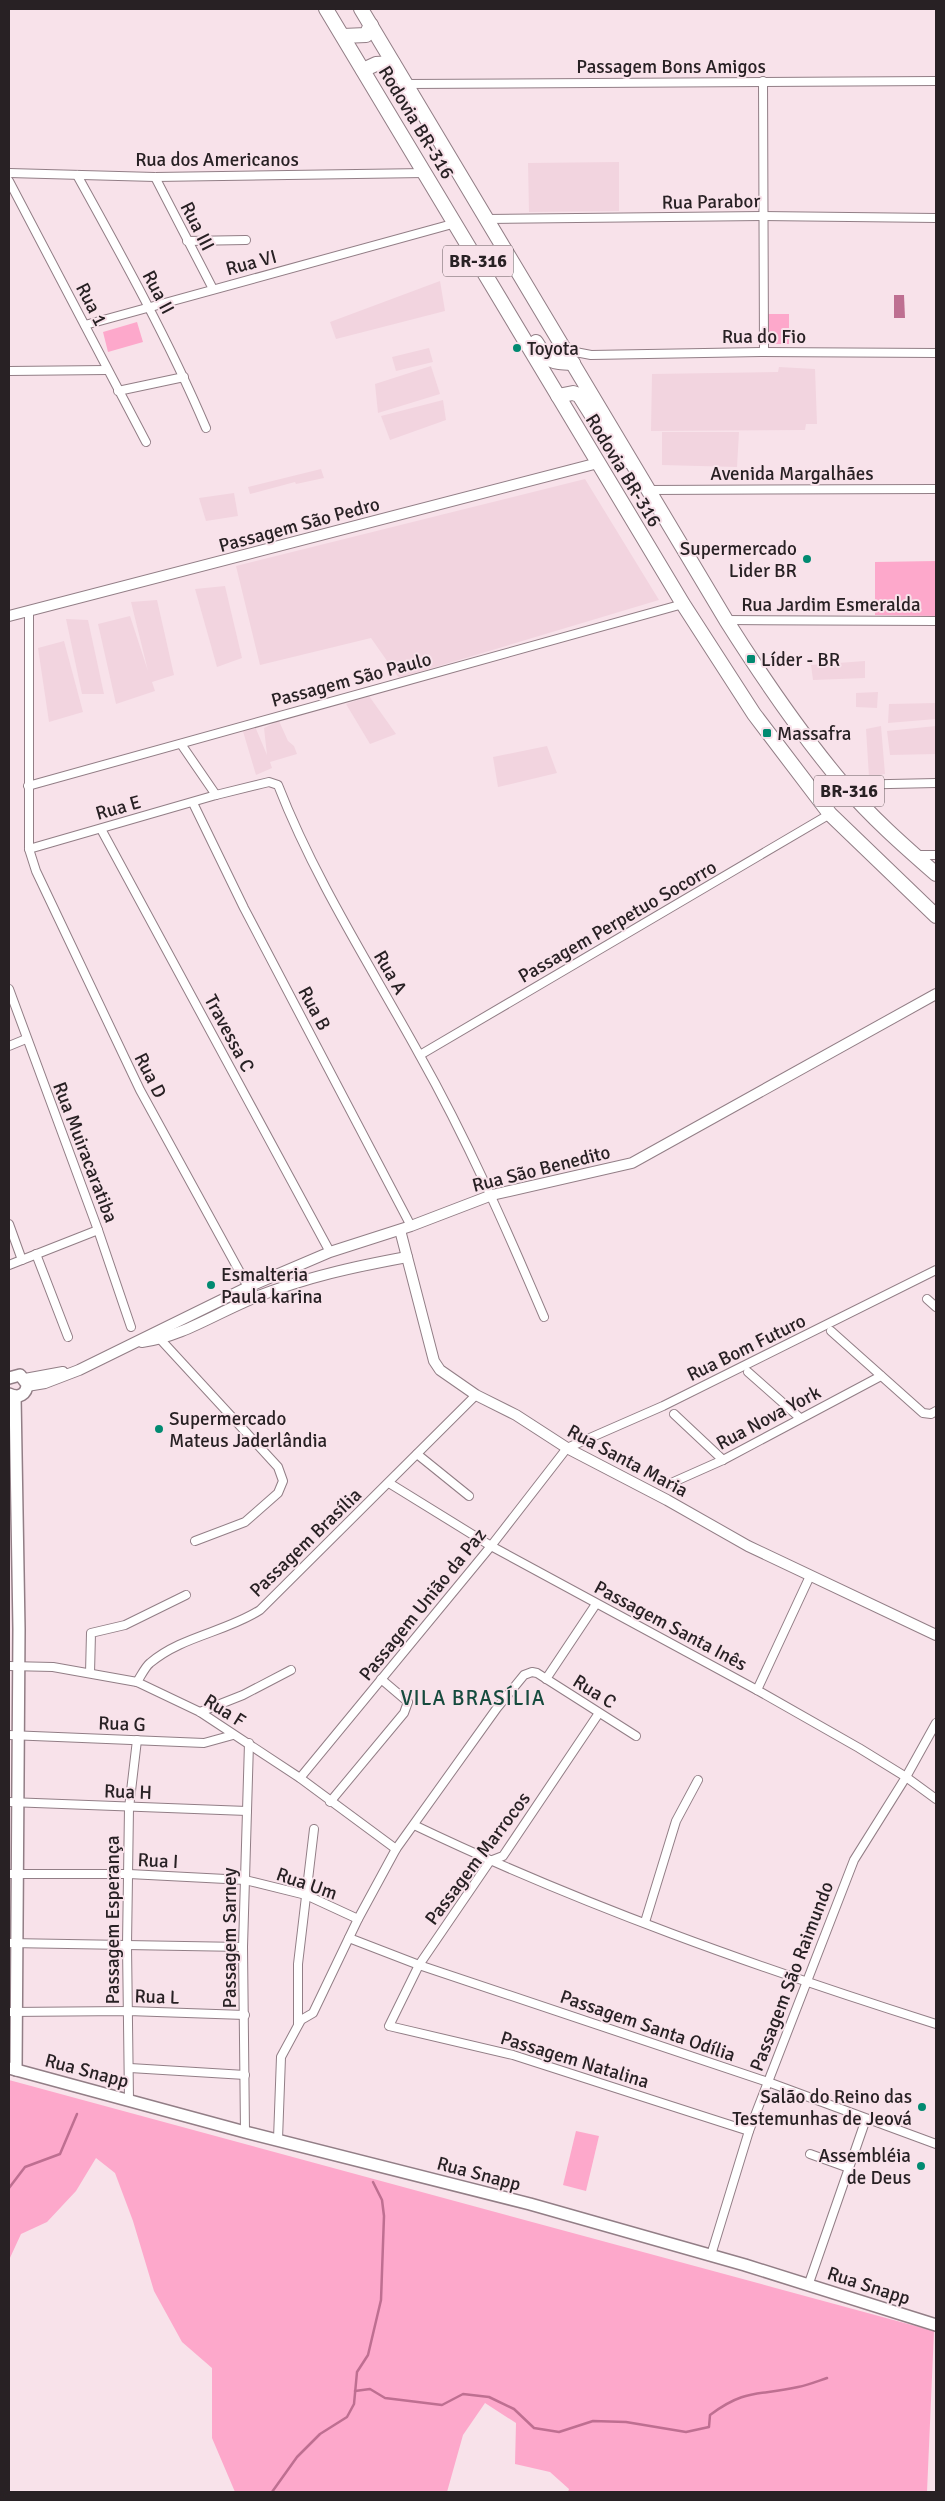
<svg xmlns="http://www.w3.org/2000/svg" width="945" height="2501" font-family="Signika,sans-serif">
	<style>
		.built { fill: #f2d4df }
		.green { fill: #fda8cb }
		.water { fill: #be6f91 }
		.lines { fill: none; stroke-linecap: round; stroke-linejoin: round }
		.stream { stroke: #be6f91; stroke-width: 2.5 }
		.minor-casing { stroke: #927e86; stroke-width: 10 }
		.tertiary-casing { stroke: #927e86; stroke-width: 12 }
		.secondary-casing { stroke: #927e86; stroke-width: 14 }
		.trunk-casing { stroke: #927e86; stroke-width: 16 }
		.minor { stroke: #fff; stroke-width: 8 }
		.tertiary { stroke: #fff; stroke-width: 10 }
		.secondary { stroke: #fff; stroke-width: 11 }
		.trunk { stroke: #fff; stroke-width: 14 }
		.poi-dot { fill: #018a71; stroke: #f8e2ea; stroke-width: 2 }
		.labels { text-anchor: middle; stroke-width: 4; stroke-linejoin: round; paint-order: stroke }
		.shield { fill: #f8e2ea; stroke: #665b5f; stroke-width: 1 }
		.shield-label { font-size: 18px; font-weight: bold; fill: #282124 }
		.street-label { font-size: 19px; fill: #282124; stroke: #f8e2ea }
		.poi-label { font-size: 19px; fill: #282124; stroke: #f8e2ea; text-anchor: start }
		.quarter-label { font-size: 21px; letter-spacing: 1px; fill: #164b3e; stroke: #f8e2ea }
	</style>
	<rect width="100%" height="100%" fill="#f8e2ea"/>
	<g class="built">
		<polygon points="619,162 619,211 529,212 528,163"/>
		<polygon points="440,281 445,311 336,339 330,322"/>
		<polygon points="429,348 433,362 396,371 392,357"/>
		<polygon points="431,366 440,394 378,413 375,384"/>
		<polygon points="779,367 815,369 817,424 806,424 805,430 651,431 652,374 778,372"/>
		<polygon points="443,400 446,420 390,440 381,416"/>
		<polygon points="662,432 739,432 737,467 662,465"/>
		<polygon points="321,469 324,478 296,484 295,482 250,494 248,487"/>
		<polygon points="585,479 659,600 399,678 371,638 260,665 236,566"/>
		<polygon points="234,493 238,516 206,521 199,498"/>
		<polygon points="225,586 242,658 217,667 195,589"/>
		<polygon points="157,600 174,675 152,682 155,691 116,704 98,624 130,616 148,671 131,602"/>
		<polygon points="66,619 88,620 104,694 82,694"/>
		<polygon points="64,641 83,712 49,722 38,648"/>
		<polygon points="865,661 865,678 813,680 811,665"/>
		<polygon points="878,692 877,708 856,707 856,693"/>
		<polygon points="369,696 396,734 370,744 346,704"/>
		<polygon points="936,703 936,719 888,723 889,704"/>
		<polygon points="279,721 288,741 294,746 297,754 270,762 272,768 256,775 242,728 254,724 267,755 264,728"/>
		<polygon points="881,726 885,774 869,777 866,729"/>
		<polygon points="936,726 936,754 890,755 887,731"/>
		<polygon points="547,746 557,773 498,787 493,757"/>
	</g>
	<g class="green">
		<rect x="768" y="314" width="21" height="30"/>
		<polygon points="137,322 143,342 108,352 103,332"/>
		<polygon points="936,561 936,616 875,615 875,562"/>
		<polygon points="9,2080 934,2331 927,2492 568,2492 569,2489 550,2472 515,2464 516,2423 485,2403 463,2435 447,2492 235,2492 212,2438 212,2368 182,2342 154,2291 133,2221 115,2173 96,2158 76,2191 47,2222 21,2234 9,2260"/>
		<polygon points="576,2131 599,2136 586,2191 563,2185"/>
	</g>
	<polygon class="water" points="894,295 904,295 905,318 894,318"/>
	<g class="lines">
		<g class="stream">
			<polyline points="9,2188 25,2167 60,2154 77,2114"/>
			<path d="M355,2391L370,2389L385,2398L442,2405L463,2394L489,2397L514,2409L534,2428L559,2432L593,2421L626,2422L686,2432L709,2427L710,2415C746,2388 759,2396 798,2387C808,2385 818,2381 827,2378"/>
			<polyline points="272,2492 297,2457 320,2434 347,2417 354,2404 357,2372 368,2355 381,2300 384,2216 382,2200 373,2182"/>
		</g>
		<g class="minor-casing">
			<g id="minor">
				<polyline points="763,81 764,352"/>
				<polyline points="406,84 936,81"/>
				<polyline points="9,173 155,177 425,173"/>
				<path d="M77,175C123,258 169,341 206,428"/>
				<polyline points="155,177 213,289"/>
				<polyline points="9,181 146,442"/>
				<polyline points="487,219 762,216 936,218"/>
				<polyline points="187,241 246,240"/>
				<polyline points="85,325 456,223"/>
				<polyline points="565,350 591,355 761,352 936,353"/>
				<polyline points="9,371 107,370"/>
				<polyline points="118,391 184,377"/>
				<polyline points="649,490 936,489"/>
				<polyline points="29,611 29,849 36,871 140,1090 248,1287"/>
				<polyline points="726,620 936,621"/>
				<polyline points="181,744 216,795"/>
				<polyline points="844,785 936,783"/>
				<polyline points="28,786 683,604"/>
				<polyline points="193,803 244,908 411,1226"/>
				<polyline points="101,829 330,1252"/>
				<path d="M29,849L216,795L269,782L278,785C315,880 370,965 419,1054C467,1139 506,1228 544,1317"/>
				<polyline points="915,855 936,855"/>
				<polyline points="9,989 98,1230 131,1327"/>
				<polyline points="9,1046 26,1039"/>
				<polyline points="420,1055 830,814"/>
				<polyline points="9,1224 22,1260"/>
				<polyline points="36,1254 68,1337"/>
				<polyline points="9,1265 98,1230"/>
				<polyline points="927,1299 936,1307"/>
				<polyline points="831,1331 923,1413 931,1414 936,1411"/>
				<polyline points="161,1340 278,1467 283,1481 278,1493 245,1522 195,1541"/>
				<polyline points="748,1372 800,1418"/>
				<polyline points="674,1414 723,1460"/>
				<polyline points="417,1454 469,1496"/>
				<polyline points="389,1483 491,1546 757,1690 859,1748 906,1777 936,1799"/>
				<polyline points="669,1484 723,1460 881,1376"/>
				<polyline points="9,1666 53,1667 137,1682 200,1712 300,1778 396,1849"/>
				<polyline points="90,1673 91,1633 125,1625 186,1595"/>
				<polyline points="546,1679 596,1604"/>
				<path d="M137,1682C141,1676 145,1667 150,1663C182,1636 226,1632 260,1610L476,1395"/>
				<polyline points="757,1690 810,1576"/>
				<polyline points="200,1712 243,1695 291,1670"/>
				<polyline points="599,1713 503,1856 490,1861 419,1965 389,2026 513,2055 749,2131"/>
				<polyline points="9,1735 204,1743 233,1735"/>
				<polyline points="300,1778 491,1546 567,1448 663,1406 936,1270"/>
				<polyline points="9,1802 247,1811"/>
				<polyline points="330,1802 404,1713 408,1702 381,1679"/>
				<path d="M414,1825C581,1905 759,1968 936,2024"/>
				<polyline points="9,1874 129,1874 245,1880 306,1895 358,1919"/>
				<polyline points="645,1922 676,1821 698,1780"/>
				<polyline points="349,1938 419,1965 768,2082 936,2144"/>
				<polyline points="9,1943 243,1947"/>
				<polyline points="9,2012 128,2011 245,2015"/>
				<polyline points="298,2024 298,1964 314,1829"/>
				<polyline points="130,2068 245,2075"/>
				<polyline points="129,2100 127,1945 129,1808 137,1740"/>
				<polyline points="245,2132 243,1947 249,1743"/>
				<polyline points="278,2139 281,2057 301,2020 313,2013 358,1919 396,1849 497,1708 524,1675 532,1672 537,1673 636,1736"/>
				<polyline points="810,2154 849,2168"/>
				<polyline points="711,2255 749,2131 854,1860 906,1777 936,1723"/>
				<polyline points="809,2283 866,2119"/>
			</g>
		</g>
		<g class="tertiary-casing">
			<g id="tertiary">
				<polyline points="9,616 598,463"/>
				<polyline points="400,1230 434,1361 440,1370 476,1395 516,1415 567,1448 667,1500 748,1546 936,1635"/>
				<path d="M142,1342C182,1337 218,1312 256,1297C307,1277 353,1267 407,1257"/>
				<polyline points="25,1379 63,1372"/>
				<polyline points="27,1386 45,1383 79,1370 248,1287 330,1252 411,1226 492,1195 632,1163 936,994"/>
			</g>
		</g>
		<g class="secondary-casing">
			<g id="secondary">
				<path d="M9,1378L20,1375L27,1384C27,1394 19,1399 9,1394"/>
				<polyline points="15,1396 19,1629 16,2070"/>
				<polyline points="9,2068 245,2132 530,2204 745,2265 936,2325"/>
			</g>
		</g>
		<g class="trunk-casing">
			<g id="trunk">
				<polyline points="326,9 683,604 754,714 830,814 936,916"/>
				<path d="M361,9L726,620C762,677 800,733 843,784C871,817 904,846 936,874"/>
				<polyline points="343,36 366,35 371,25"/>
				<polyline points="363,70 376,64 393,63"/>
				<path d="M536,342C548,362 550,362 573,363"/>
				<polyline points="558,396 573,393 579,395 613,449 628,461"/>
			</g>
		</g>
		<use href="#minor" class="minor"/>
		<use href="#tertiary" class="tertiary"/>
		<use href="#secondary" class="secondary"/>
		<use href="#trunk" class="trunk"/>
	</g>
	<g class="poi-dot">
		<circle cx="517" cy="348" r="5"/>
		<circle cx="807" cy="559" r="5"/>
		<rect x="746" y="654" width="10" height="10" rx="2.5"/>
		<rect x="762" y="728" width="10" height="10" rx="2.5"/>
		<circle cx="211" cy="1285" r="5"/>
		<circle cx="159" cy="1429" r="5"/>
		<circle cx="922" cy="2107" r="5"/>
		<circle cx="921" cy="2166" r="5"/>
	</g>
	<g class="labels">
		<g class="shield">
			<rect x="443" y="245.5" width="70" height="31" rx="4"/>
			<rect x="814" y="775.5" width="70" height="31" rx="4"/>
		</g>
		<g class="shield-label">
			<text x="478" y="267">BR-316</text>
			<text x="849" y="797">BR-316</text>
		</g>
		<g class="street-label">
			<text x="671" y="73">Passagem Bons Amigos</text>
			<text transform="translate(417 122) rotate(59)" y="7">Rodovia BR-316</text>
			<text x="217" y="166">Rua dos Americanos</text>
			<text transform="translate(711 201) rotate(-1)" y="7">Rua Parabor</text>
			<text transform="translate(198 226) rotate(63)" y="7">Rua III</text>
			<text transform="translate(251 262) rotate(-15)" y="7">Rua VI</text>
			<text transform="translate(159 292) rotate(62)" y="7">Rua II</text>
			<text transform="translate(92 304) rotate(63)" y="7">Rua 1</text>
			<text x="764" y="343">Rua do Fio</text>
			<text transform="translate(624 470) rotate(59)" y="7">Rodovia BR-316</text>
			<text x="792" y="480">Avenida Margalhães</text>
			<text transform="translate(299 524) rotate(-15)" y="7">Passagem São Pedro</text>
			<text x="831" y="611">Rua Jardim Esmeralda</text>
			<text transform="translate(351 679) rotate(-15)" y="7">Passagem São Paulo</text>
			<text transform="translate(118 807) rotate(-16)" y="7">Rua E</text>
			<text transform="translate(617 921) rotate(-30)" y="7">Passagem Perpetuo Socorro</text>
			<text transform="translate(391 972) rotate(60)" y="7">Rua A</text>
			<text transform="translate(315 1008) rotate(62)" y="7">Rua B</text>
			<text transform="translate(230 1033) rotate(62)" y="7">Travessa C</text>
			<text transform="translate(151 1075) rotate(63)" y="7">Rua D</text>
			<text transform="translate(86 1152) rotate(69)" y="7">Rua Muiracaratiba</text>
			<text transform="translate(541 1168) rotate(-14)" y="7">Rua São Benedito</text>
			<text transform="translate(746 1347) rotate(-26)" y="7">Rua Bom Futuro</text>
			<text transform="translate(768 1417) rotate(-28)" y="7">Rua Nova York</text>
			<text transform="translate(628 1460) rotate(28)" y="7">Rua Santa Maria</text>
			<text transform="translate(305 1542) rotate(-44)" y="7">Passagem Brasília</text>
			<text transform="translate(422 1604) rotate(-51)" y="7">Passagem União da Paz</text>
			<text transform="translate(671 1625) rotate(28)" y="7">Passagem Santa Inês</text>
			<text transform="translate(595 1691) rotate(32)" y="7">Rua C</text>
			<text transform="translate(225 1710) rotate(32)" y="7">Rua F</text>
			<text transform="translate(122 1723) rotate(2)" y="7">Rua G</text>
			<text transform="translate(128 1791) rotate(2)" y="7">Rua H</text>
			<text transform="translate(477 1858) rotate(-53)" y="7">Passagem Marrocos</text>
			<text transform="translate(158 1860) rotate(3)" y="7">Rua I</text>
			<text transform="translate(307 1883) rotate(19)" y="7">Rua Um</text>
			<text transform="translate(112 1920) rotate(-90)" y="7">Passagem Esperança</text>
			<text transform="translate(229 1938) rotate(-90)" y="7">Passagem Sarney</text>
			<text transform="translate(791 1976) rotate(-69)" y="7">Passagem São Raimundo</text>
			<text transform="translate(157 1996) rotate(2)" y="7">Rua L</text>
			<text transform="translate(648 2025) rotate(19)" y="7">Passagem Santa Odília</text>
			<text transform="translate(575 2059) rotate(17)" y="7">Passagem Natalina</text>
			<text transform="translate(87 2070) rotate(15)" y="7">Rua Snapp</text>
			<text transform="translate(479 2173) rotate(15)" y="7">Rua Snapp</text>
			<text transform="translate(869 2285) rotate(18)" y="7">Rua Snapp</text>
		</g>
		<g class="poi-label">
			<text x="527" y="355">Toyota</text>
			<text x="797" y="555" text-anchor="end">Supermercado<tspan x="797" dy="22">Lider BR</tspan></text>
			<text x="761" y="666">Líder - BR</text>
			<text x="777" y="740">Massafra</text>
			<text x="221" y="1281">Esmalteria<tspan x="221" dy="22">Paula karina</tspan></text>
			<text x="169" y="1425">Supermercado<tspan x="169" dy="22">Mateus Jaderlândia</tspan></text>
			<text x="912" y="2103" text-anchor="end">Salão do Reino das<tspan x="912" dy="22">Testemunhas de Jeová</tspan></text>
			<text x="911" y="2162" text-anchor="end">Assembléia<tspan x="911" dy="22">de Deus</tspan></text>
		</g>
		<g class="quarter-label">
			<text x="473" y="1705">VILA BRASÍLIA</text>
		</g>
	</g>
	<rect width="945" height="2501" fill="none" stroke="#282124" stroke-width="20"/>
</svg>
